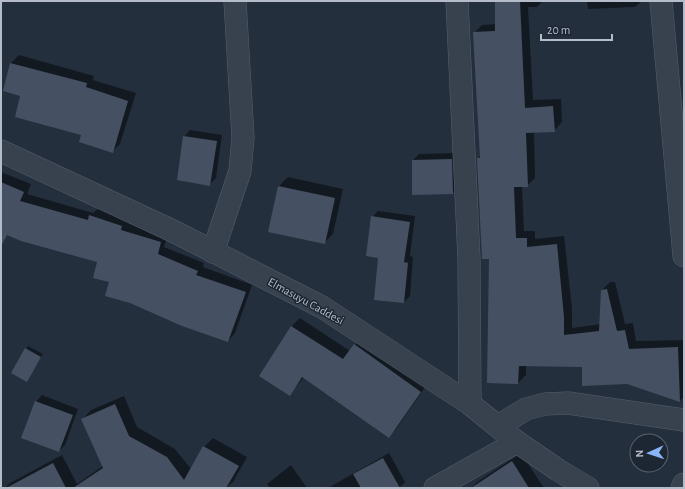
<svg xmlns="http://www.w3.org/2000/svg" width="685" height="489" font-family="'Alegreya Sans',sans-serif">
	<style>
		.shadow { fill: #0007 }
		.building { fill: #455162 }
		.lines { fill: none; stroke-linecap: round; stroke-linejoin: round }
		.minor-casing { stroke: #565f6c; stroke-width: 23 }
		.tertiary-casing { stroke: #565f6c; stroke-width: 23 }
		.minor { stroke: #38414e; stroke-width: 22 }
		.tertiary { stroke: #38414e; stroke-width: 22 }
		.labels { text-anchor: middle; stroke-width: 3; stroke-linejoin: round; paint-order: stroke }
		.street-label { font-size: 12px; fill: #b4bcc9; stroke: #1d2633 }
	</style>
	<rect width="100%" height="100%" fill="#242f3e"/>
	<g class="shadow">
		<polygon points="496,1 543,1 537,7 528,7 533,100 561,99 562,122 554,131 534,132 535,178 527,186 522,186 524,231 535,231 535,239 564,236 572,308 572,328 601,324 602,290 610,282 615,282 625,324 633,323 636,341 684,340 684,397 680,401 584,366 526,365 526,375 518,383 490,258 478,159 481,156 474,33 482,25 496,24"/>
		<polygon points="587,1 642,1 635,7 588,9"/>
		<polygon points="19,55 94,76 93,80 136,93 120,144 112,152 21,95 4,90 11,63"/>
		<polygon points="190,130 222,135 216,178 210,184 184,137"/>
		<polygon points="458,153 459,187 453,193 413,194 413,160 419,154"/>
		<polygon points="1,172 31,184 27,194 93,213 98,209 129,218 128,223 168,234 164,247 204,263 203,267 252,285 235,333 228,341 110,282 99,262 1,232"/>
		<polygon points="288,177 343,189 333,234 324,243 269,231 279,186"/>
		<polygon points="378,211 415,216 410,256 413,257 410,296 404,302 379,257 372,217"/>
		<polygon points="300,318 350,351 362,337 428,383 396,429 388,437 304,377 290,394 260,375 292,326"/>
		<polygon points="28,346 43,354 26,381 26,349"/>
		<polygon points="42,395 78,409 65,445 59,451 36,402"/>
		<polygon points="124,396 137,427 175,449 191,469 204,447 213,438 247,457 233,482 226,488 5,488 10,483 62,455 77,484 103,466 83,419 91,410"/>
		<polygon points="389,453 405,482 400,487 328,488"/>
		<polygon points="521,453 544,488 471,488 477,482"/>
		<polygon points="291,465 307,488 270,488 267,484"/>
	</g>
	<g class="building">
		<polygon points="495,1 520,1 525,108 553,106 555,132 526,133 528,187 514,187 516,238 527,238 527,247 557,244 564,317 564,335 599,331 601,290 607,289 617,331 625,330 629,349 678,347 680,402 627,384 582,386 582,367 519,366 518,384 487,383 489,259 482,259 477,158 480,158 473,32 495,31"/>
		<polygon points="10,63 87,83 86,87 128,101 113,153 79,142 81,135 15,117 20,96 3,91"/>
		<polygon points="183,136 217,141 210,186 177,180"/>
		<polygon points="452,159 453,194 412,195 412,160"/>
		<polygon points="1,182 24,192 20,201 88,220 89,215 122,226 121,230 161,242 158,254 198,271 196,275 246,292 228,342 182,326 130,303 105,296 109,282 93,278 97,262 21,241 7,235 1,246"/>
		<polygon points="278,186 335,198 325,244 268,232"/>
		<polygon points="371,216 410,222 404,262 408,263 404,303 374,300 378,258 366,256"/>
		<polygon points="291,326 343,359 354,344 421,392 389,438 302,377 290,396 259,376"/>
		<polygon points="25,348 41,357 27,382 11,373"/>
		<polygon points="35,401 73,415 59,452 21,438"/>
		<polygon points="115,404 129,436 167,457 184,480 203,446 239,466 226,488 73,488 103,468 81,419"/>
		<polygon points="383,458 400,488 361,488 353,474"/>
		<polygon points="512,461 529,488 471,488"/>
		<polygon points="53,463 66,488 6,488"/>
	</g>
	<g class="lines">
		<g class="minor-casing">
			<g id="minor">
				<polyline points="457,1 469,259 470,404"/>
				<polyline points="661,1 684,256"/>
				<polyline points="213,252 240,171 243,138 235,1"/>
				<polyline points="498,426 526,409 545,404 568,403 684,420"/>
				<polyline points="435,488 517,442"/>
				<polyline points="682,488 684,484"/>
			</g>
		</g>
		<g class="tertiary-casing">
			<polyline id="tertiary" points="1,151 175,232 322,307 470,404 517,442 558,470 588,488"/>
		</g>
		<use href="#minor" class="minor"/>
		<use href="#tertiary" class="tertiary"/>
	</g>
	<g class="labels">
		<g class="street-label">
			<text transform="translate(306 301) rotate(29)" y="4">Elmasuyu Caddesi</text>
		</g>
	</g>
	<rect width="685" height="489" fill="none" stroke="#b4bcc9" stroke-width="4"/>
	<g transform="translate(649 453) rotate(267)"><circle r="19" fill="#1d2633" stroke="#59626f"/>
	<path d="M0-3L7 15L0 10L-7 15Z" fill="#8ab4f8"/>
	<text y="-6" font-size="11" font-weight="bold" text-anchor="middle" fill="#b4bcc9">N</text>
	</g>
	<path d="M541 34v6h71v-6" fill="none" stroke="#b4bcc9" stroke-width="2"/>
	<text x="547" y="34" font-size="12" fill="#b4bcc9" stroke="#1d2633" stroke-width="3" paint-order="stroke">20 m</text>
</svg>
